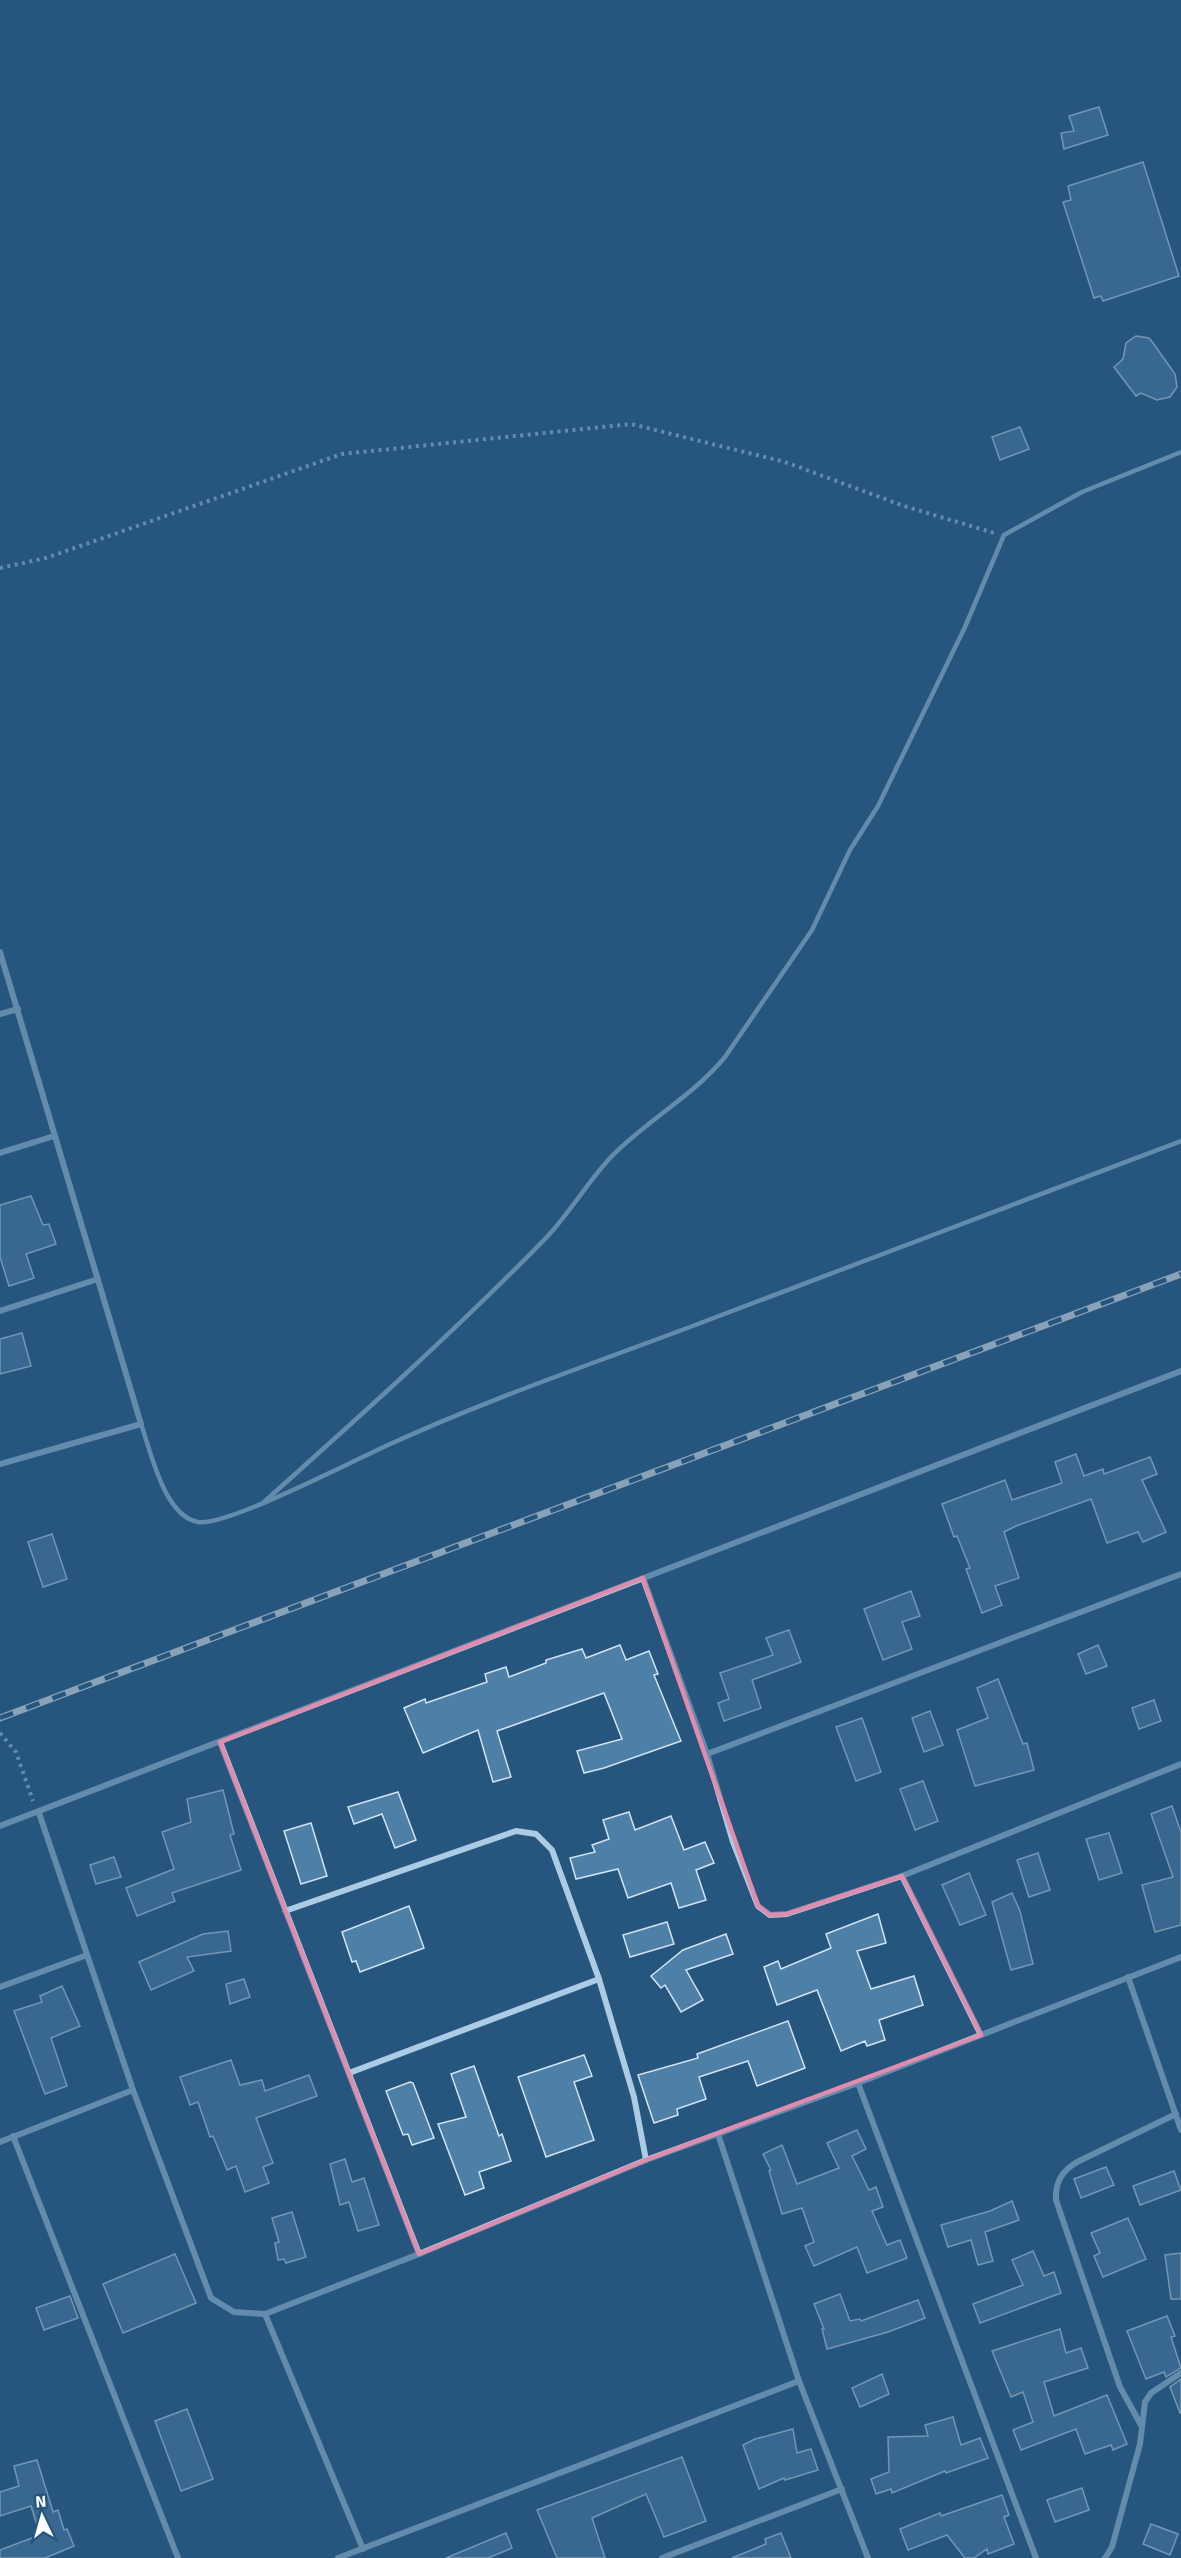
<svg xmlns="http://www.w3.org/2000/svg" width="1181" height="2558" font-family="Signika,sans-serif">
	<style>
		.building { fill: #4e7fa7; stroke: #cfe4f4; stroke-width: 1.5 }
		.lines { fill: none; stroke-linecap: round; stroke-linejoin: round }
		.path { stroke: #accce5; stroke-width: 4; stroke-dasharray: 3 4.5; stroke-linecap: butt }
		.service { stroke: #accce5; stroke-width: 4.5 }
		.minor { stroke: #accce5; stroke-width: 6 }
		.rail-casing { stroke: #fff; stroke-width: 7 }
		.rail { stroke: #26557e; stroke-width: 4.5; stroke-dasharray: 14; stroke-linecap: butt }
		.marked { fill: none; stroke: #e08cad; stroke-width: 4.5; stroke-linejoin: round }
	</style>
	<rect width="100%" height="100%" fill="#26557e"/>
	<g class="building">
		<polygon points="1099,107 1108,135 1064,149 1061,133 1074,131 1069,116"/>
		<polygon points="1143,162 1179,276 1103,301 1101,296 1094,298 1063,202 1071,200 1068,186"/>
		<polygon points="1136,336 1149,338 1153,343 1175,374 1177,387 1170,397 1157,400 1141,393 1136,396 1114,367 1123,359 1126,343"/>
		<polygon points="1020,427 1029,449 1000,460 992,437"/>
		<polygon points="31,1196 43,1225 49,1224 56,1244 26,1254 34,1278 9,1286 0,1257 0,1205"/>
		<polygon points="22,1333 31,1366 0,1374 0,1339"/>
		<polygon points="1076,1454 1084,1476 1103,1469 1104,1474 1150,1457 1157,1474 1142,1480 1166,1532 1143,1542 1138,1532 1107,1543 1091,1499 1016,1526 1004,1532 1019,1578 995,1586 1002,1605 982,1613 966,1569 970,1568 957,1536 954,1537 942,1504 1005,1480 1012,1500 1062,1483 1055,1462"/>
		<polygon points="52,1534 67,1579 43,1587 28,1542"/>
		<polygon points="911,1591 920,1616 902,1622 912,1649 883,1660 864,1609"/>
		<polygon points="789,1630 801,1662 752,1680 761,1708 724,1721 718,1703 729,1699 720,1673 773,1655 766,1638"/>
		<polygon points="620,1645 626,1660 649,1651 658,1674 654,1675 681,1741 604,1768 584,1773 577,1751 622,1739 604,1693 497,1731 511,1777 493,1782 478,1730 423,1753 404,1708 425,1699 426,1703 487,1682 485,1674 506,1667 509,1677 546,1663 546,1660 582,1649 586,1658"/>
		<polygon points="1098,1645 1107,1666 1086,1674 1078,1654"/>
		<polygon points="998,1679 1023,1744 1027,1743 1034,1770 975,1786 957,1730 988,1718 977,1688"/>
		<polygon points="1154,1700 1161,1721 1139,1729 1132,1708"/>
		<polygon points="930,1711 943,1745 924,1752 912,1718"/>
		<polygon points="862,1718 881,1772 856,1781 836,1727"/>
		<polygon points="923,1781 938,1821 915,1830 900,1789"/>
		<polygon points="223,1790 234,1834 230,1835 241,1870 172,1893 175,1901 137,1916 126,1888 174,1869 162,1832 191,1822 187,1799"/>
		<polygon points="398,1792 416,1840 395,1848 382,1814 354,1824 348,1807"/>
		<polygon points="1172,1806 1181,1832 1181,1925 1155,1932 1142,1885 1173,1877 1151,1814"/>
		<polygon points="629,1812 635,1830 671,1816 684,1850 705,1842 714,1863 696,1870 706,1900 679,1908 671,1883 628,1898 618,1869 576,1879 570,1858 595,1852 592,1845 609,1839 603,1820"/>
		<polygon points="311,1823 327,1876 301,1884 284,1831"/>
		<polygon points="1109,1833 1122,1873 1099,1880 1086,1839"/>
		<polygon points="1038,1853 1050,1890 1029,1897 1017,1860"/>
		<polygon points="114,1857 121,1877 96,1884 90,1865"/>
		<polygon points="969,1873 986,1915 960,1925 942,1885"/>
		<polygon points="1012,1893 1020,1911 1033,1964 1011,1970 992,1902"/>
		<polygon points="409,1906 424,1948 360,1972 356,1961 352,1962 342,1932"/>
		<polygon points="878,1914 886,1943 857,1951 871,1989 914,1976 923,2005 879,2020 885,2040 867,2046 865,2041 841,2051 817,1990 777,2005 764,1967 778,1961 781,1969 831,1948 826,1934"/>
		<polygon points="667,1922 674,1944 630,1957 623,1935"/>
		<polygon points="228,1931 231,1951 187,1957 194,1971 151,1990 139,1962 203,1934"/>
		<polygon points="726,1934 733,1954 686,1970 703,2000 681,2012 665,1985 661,1988 651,1976 683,1950"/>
		<polygon points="244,1979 250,1997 230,2004 226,1984"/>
		<polygon points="62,1986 80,2026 51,2038 67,2086 45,2094 14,2011 42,2002 40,1996"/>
		<polygon points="788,2021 805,2068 757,2086 748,2061 699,2077 706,2099 677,2109 678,2115 654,2123 638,2075 698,2058 697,2054"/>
		<polygon points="584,2055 592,2076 574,2082 594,2140 546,2157 518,2077"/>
		<polygon points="231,2060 240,2085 262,2080 265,2091 309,2075 317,2096 256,2118 273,2163 263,2167 269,2183 245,2192 236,2166 227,2170 213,2136 210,2137 198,2102 190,2105 180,2077"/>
		<polygon points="474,2066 499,2136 502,2134 511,2161 479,2172 484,2188 465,2195 438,2124 466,2117 451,2074"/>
		<polygon points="410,2082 413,2083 434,2138 412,2145 408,2134 403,2135 386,2091"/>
		<polygon points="857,2130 866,2149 852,2156 869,2190 876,2187 883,2207 872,2211 887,2245 900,2240 907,2258 867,2273 857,2247 814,2266 805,2246 814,2242 802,2208 782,2214 769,2171 771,2170 763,2154 782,2145 797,2184 839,2168 827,2143"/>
		<polygon points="345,2159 352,2182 364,2178 379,2225 358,2231 349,2202 340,2205 330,2164"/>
		<polygon points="1106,2167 1114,2185 1081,2198 1074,2179"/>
		<polygon points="1174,2171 1181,2190 1140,2205 1133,2186"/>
		<polygon points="1012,2201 1019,2220 985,2232 993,2261 978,2265 971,2240 948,2247 941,2225 990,2211"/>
		<polygon points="292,2212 306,2257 286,2263 284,2259 278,2260 275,2243 279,2242 272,2218"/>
		<polygon points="1128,2218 1146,2259 1103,2277 1094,2256 1100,2253 1091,2233"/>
		<polygon points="1033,2251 1044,2276 1054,2272 1061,2293 980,2323 973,2304 1023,2285 1012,2260"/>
		<polygon points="1181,2253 1181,2299 1171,2299 1165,2255"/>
		<polygon points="175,2254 196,2303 123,2333 103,2284"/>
		<polygon points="840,2294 850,2321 860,2319 861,2321 918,2300 925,2318 888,2332 827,2349 822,2329 824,2329 814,2304"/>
		<polygon points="70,2296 78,2318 44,2330 36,2308"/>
		<polygon points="1167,2316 1175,2336 1171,2337 1181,2368 1166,2377 1164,2372 1146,2379 1127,2331"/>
		<polygon points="1060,2329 1066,2353 1081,2348 1088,2368 1044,2382 1054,2416 1107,2395 1127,2444 1113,2450 1111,2445 1085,2454 1076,2429 1021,2450 1013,2430 1033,2422 1023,2392 1011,2397 992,2351"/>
		<polygon points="882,2374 889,2394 860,2407 852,2388"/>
		<polygon points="1181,2379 1181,2413 1180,2413 1170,2387"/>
		<polygon points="187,2409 213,2479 181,2491 155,2421"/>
		<polygon points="953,2417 961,2445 980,2438 988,2458 946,2473 945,2471 892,2493 891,2489 876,2494 871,2479 889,2472 888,2437 928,2436 925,2425"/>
		<polygon points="793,2429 797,2453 811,2449 818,2470 785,2480 784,2478 759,2489 743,2445 755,2439"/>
		<polygon points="682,2457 706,2521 664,2537 646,2494 592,2518 605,2558 557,2558 537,2510"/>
		<polygon points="37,2460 53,2512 58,2510 64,2530 67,2529 74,2546 45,2558 0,2558 0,2550 40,2535 31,2506 0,2516 0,2492 19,2486 14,2466"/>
		<polygon points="1082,2488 1089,2510 1055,2522 1047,2500"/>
		<polygon points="1002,2495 1009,2515 1004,2517 1014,2544 988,2554 987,2549 974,2558 965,2558 947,2535 908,2550 900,2529 940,2513 941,2516"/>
		<polygon points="1151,2524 1178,2534 1170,2555 1143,2544"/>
		<polygon points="506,2533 512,2548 488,2558 446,2558"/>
		<polygon points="781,2533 791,2558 732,2558 766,2544 765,2539"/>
	</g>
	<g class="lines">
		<g class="path">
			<polyline points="0,568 46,558 342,454 631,424 785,462 904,506 994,533"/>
			<polyline points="0,1733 16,1752 33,1801"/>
		</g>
		<g class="service">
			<path d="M141,1424C151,1452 164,1516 198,1522C226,1527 355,1460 388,1445C486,1400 589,1365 690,1327C854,1265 1017,1203 1181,1141"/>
			<path d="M264,1502C359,1417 454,1332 543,1241C569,1215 587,1182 612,1156C647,1120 693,1096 725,1057L812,930L850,850L878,806L965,627L1004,535L1082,492L1181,452"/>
		</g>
		<g class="minor">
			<polyline points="0,952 141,1424 0,1464"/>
			<polyline points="0,1014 18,1009"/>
			<polyline points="0,1153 54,1136"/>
			<polyline points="0,1311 98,1279"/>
			<polyline points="643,1578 707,1754 733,1842 758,1906 770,1915 787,1914 902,1876 1181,1764"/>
			<polyline points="220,1742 419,2254"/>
			<polyline points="707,1754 1181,1574"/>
			<polyline points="39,1813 133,2090 211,2298 234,2312 265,2314 419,2254 646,2160 858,2083 1181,1957"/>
			<polyline points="0,1826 1181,1371"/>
			<polyline points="902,1876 981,2035"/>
			<polyline points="285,1911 516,1831 536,1834 552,1850 599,1979 349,2073"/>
			<polyline points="1128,1977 1181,2130"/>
			<polyline points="599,1979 634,2097 646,2160"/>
			<polyline points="0,1987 87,1955"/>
			<polyline points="858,2083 1036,2558"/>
			<polyline points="718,2134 799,2381 868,2558"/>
			<polyline points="13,2136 178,2558"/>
			<polyline points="0,2142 133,2090"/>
			<polyline points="265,2314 363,2549"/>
			<path d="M1141,2425L1120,2387L1056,2200C1055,2182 1062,2171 1077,2162L1176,2114"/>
			<polyline points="338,2558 799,2381"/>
			<polyline points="662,2558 842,2489"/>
			<polyline points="1105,2558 1112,2547 1140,2444 1145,2402 1151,2393 1181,2373"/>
		</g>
		<g class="rail-casing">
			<polyline id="rail" points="0,1718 1181,1274"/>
		</g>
		<use href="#rail" class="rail"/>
	</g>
	<path d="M0 0H1181V2558H0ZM643,1578L758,1906L770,1915L787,1914L902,1876L981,2035L646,2160L419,2254L220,1742Z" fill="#26557e" fill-opacity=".55" fill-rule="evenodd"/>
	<path class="marked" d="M643,1578L758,1906L770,1915L787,1914L902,1876L981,2035L646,2160L419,2254L220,1742Z"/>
	<g transform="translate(42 2516) rotate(355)" stroke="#26557e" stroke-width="4.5" paint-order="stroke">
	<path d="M0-4.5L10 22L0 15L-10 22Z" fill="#ffffff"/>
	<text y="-9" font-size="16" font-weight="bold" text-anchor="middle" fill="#ffffff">N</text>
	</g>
</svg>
